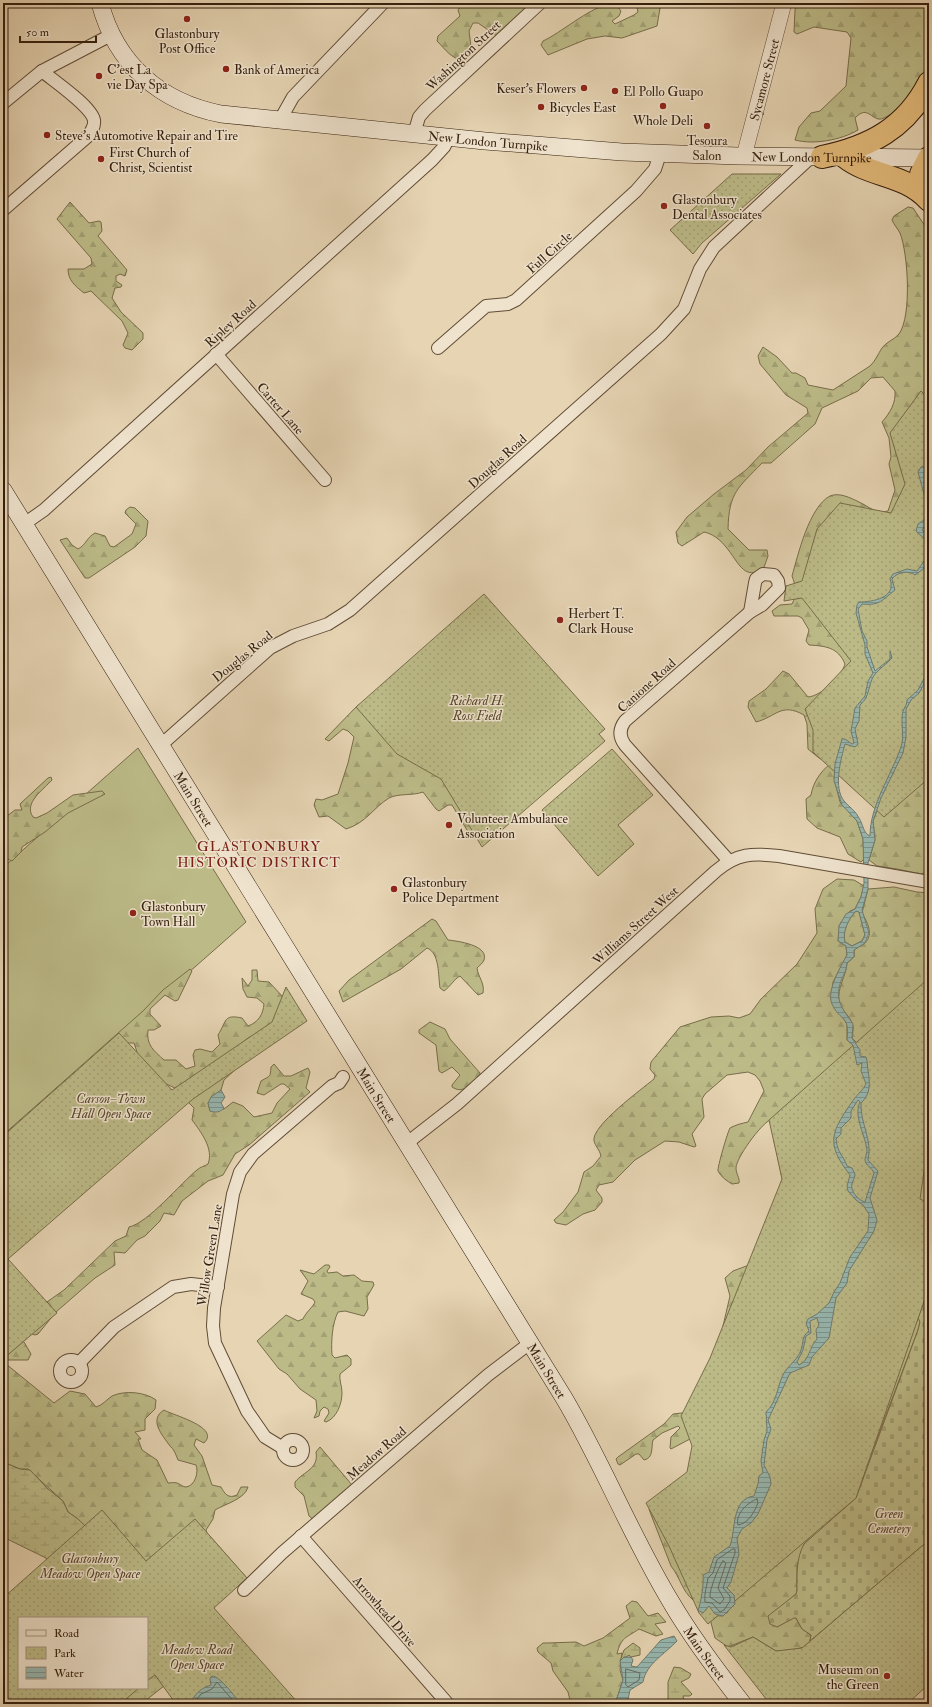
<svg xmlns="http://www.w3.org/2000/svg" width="932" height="1707" font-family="'IM FELL Double Pica',serif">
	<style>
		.green { fill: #bcbb88; stroke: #786d4a }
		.forest { fill: url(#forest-firs); stroke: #786d4a }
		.wetland { fill: url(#wetland-marsh); stroke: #786d4a }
		.cemetery { fill: url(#cemetery-stones); stroke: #786d4a }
		.park { fill: url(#park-dots); stroke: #786d4a }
		.water { fill: url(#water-rules); stroke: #707b6f; fill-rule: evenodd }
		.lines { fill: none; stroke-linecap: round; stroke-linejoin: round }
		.shore { stroke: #666c5f; stroke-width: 1 }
		.minor-casing { stroke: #614c36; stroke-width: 14 }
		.tertiary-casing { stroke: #614c36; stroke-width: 16 }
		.secondary-casing { stroke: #351f0d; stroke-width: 18 }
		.motorway-casing { stroke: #351f0d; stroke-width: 24 }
		.minor { stroke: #efe3ce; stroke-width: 12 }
		.tertiary { stroke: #efe3ce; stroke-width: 15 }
		.secondary { stroke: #efe3ce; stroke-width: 17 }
		.motorway { stroke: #e3ba7a; stroke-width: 22 }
		.poi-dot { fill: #8f2418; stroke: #efe3ce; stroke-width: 1.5 }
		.labels { text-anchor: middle; stroke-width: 3; stroke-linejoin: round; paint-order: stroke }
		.poi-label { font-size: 13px; fill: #351f0d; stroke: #efe3ce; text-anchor: start }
		.street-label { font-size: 13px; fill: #351f0d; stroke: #efe3ce }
		.park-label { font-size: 13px; font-style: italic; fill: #57462c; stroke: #efe3ce }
		.neighbourhood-label { font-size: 14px; letter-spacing: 1px; fill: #7a1f14; stroke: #efe3ce }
	</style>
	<defs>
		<pattern id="forest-firs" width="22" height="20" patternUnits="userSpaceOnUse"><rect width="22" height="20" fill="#bcbb88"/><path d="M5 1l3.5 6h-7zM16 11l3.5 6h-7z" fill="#a2a074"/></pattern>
		<pattern id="wetland-marsh" width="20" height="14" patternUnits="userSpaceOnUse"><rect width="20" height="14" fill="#bcbb88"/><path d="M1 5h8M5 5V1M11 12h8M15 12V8" fill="none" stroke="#a2a074"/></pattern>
		<pattern id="cemetery-stones" width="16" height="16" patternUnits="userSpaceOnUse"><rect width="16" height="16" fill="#bcbb88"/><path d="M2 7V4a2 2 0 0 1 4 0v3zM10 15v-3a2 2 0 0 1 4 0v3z" fill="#a2a074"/></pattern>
		<pattern id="park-dots" width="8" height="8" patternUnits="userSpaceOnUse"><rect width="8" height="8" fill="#bcbb88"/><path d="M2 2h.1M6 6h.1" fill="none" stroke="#a2a074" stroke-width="1.8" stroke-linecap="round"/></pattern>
		<pattern id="water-rules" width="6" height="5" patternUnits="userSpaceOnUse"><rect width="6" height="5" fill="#97b8b1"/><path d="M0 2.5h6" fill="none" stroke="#7c958e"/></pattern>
	</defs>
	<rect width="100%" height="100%" fill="#e6d4b3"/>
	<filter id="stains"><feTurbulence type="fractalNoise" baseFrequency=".005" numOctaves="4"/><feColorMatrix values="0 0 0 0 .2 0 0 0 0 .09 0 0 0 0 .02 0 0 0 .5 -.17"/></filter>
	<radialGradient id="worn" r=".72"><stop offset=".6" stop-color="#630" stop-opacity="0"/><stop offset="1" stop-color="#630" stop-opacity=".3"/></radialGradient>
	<polygon class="green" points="138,748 246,922 3,1136 3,860 7,864"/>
	<g class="forest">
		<path d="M467,3H536L497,36L478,23H473L469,31L471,47L465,60C453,61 445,49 437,41L438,36L460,16L458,10L461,6Z"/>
		<path d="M636,3H668L660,8L657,26L622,38L605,36L587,39L548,55L541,45L543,41C559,34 591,7 605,6C609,6 614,7 618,7L621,11L619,16L612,21L615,24L634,15L638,12Z"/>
		<path d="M797,3H871L875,8L873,3H929C929,20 932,39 929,55C925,78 906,108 884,118C872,124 869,103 855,118L858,130C841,140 814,145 795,140L799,127L811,113L820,111L846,86L851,38L847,32L814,27L797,34L794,32L795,10Z"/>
		<path d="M70,202L89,223L99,221L101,222L102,231L98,236L127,270L125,276L120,274L116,276V281L122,285L121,287L115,288L112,298L121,312L143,333V339L132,350L125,348L123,345L128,333L122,321L91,291L84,293C75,286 68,280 68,269H84L92,264L91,258L57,219Z"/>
		<path d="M908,207L913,208L929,232V467L859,620L834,778L840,802L857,821L863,839L864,859L861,862L848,854L840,837L817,828L807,819L806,799L811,795C813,783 820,772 830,764L819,758L808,749L807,724L804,715C781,702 776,717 756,722L748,707L749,701L766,689L783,671L789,674L808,697C821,696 841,677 845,664C838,647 825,646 809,645L806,641L809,630L802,618L798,616H774L772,611L780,605L792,604C797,595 796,586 792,576C798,555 809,507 830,496C839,492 851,498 859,502C870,507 875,514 888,511L895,490L889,464L891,457L889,438L882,422C890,413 896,403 895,391L883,377L871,378L858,391L822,408L815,424L771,463H762C738,488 729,492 728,529L749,550H767L768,556L763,570C758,571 753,574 748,572C735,568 728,537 704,532L682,546L678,543L676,532L687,517L714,494L746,470L768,447L808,413L807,408L786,395L760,364L758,356L763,347L777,357L792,373H796L805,378L808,385L833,390L870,366C876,360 878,354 882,348C886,342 894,340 899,334C912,316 908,253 900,233C898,229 894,225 892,220L894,216Z"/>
		<path d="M130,507L135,508L148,521L146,536L135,547L89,578H85L60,540L67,538L72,545L78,549C86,545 87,537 95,533L105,536L110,546L114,547L132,534L136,524L125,513L126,510Z"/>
		<polygon points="929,675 929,871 921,874 897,869 877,866 869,860 875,840 873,821"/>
		<path d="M358,705L421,716L481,838H474L470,835L452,805H448L439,811L436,809L423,792C412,796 399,793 389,798C373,808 366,823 346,829L328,816L319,817L314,805L316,799L322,800L338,794L348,763L354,737L348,731L343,729L329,741L325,739Z"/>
		<path d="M51,777L52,780C44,789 23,803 33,817L36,818L47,813L73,795L102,791L105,794L68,813L45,832L22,847L21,852L12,861L3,857V819L15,810H22L20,804L48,778Z"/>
		<path d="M837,879L854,880L864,886L861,897L855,909L850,911L839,934L838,941L846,946L847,955L833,982L831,999L847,1024V1040L853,1045L856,1055L723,1326L730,1296L725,1278L733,1271L749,1265L784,1188L770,1120C761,1124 736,1158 736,1168C736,1174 740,1178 739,1183L732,1184C727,1181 721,1177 718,1171C717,1168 728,1131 730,1128C735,1125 743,1123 748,1122L764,1091L760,1081L755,1075L748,1072L727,1075L705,1094L702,1099L704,1117L692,1134L696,1146L694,1147L679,1142L665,1141L635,1160L613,1182L599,1185L596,1190L602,1198V1202L595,1210L583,1214L566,1225L556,1223L554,1220L563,1212L578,1192L584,1172L593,1166L601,1156C600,1150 595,1146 594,1141C591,1126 642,1089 654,1079L655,1075L650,1069L651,1062L680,1027L711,1017L729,1016L739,1018L750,1014L761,999L797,964L817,933L815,909L823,889Z"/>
		<path d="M894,887L917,892L929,893V1293L925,1294L913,1304L920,1322L918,1330L857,1492L848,1507L823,1523L804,1544L797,1566V1591L796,1594L783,1605L777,1627L794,1617L796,1618L802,1629L811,1635L809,1646L792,1650L776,1651L753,1637L728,1647L715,1638L707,1607L727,1613L731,1606L859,1050L856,1042L852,1038C852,1034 854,1029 853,1026C851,1016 841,1011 839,1002C837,987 846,977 847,963L854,957V950C857,947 861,946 865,943C874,934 867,922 862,913L868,889Z"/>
		<path d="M856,911L859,912L865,935L862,941L852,946L845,942C841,932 849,918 856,911Z"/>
		<path d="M432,919L436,921L448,940C457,941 489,945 484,960C483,963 479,966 477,968C478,977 485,983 483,993L478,995L460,976C454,979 451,986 444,991L440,988C438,976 440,953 427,948L401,969L343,1002L339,991L349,980Z"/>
		<path d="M190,969L192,971L178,1000L175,1001L165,995L150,1009V1014L161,1026L154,1030H148C146,1045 154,1051 164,1060H176L186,1069L195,1066L193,1055L195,1050L200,1049L212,1052L220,1044L218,1035C227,1021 223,1014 242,1018L248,1026C259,1022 263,1014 264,1004L257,998L247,997L243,989L242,978L248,986L252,980V970H257L258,981L269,982L283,997L287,1006L268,1028L248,1038L226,1056L175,1088L164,1083L139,1058L134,1043H128L3,1156V1135L143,1011L163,990Z"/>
		<path d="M430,1022L445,1029L450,1039L480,1073V1075C471,1083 464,1095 452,1087V1085L460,1075L452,1067L442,1073L439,1071L436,1045L419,1033V1030Z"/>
		<path d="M274,1064L284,1076H291L308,1068L310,1072L306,1088L310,1092L249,1145L235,1154L223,1175L208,1181L182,1201L174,1215L164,1213L160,1221L145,1236L137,1240L125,1253L114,1252L115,1265L95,1278L56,1312L38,1334L35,1335L29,1333L44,1304L64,1290L115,1241L126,1236L129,1227C148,1223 181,1183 197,1170C200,1167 205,1166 208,1164C214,1149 201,1132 192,1120L194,1108L186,1100L237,1068L224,1080L221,1090L208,1103L210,1111L224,1109L233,1102L243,1106L254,1117L272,1113L277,1103L290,1089L284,1084H281L264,1095L257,1093L261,1081C271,1075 270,1078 271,1067Z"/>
		<path d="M325,1265H329L330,1267L327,1271L328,1273L337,1272L343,1276L354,1275L362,1281L373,1282L374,1285L367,1297L368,1309L364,1316L345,1311L338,1312C332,1324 331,1342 332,1355L335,1358L347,1355L351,1359V1365L340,1374C339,1380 342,1386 342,1393C342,1403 337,1418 326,1422L324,1421L329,1413L328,1409L324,1407L320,1411L319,1416L314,1418L317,1411L316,1400L300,1389L287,1374L279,1369L257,1341L286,1315L298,1321L303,1319C306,1312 313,1307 315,1302L313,1299L301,1294L308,1281L300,1270L314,1274Z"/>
		<path d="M3,1327L24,1342L31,1354L28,1360H7L6,1364L54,1403L70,1391L85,1394L96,1407C103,1405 106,1400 112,1396C125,1390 145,1392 156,1400L155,1409L145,1419V1430L135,1432L141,1439H138L142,1450L157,1460L168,1483C171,1483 174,1482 177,1483C180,1484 183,1487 186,1487C195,1486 199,1472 196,1465L178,1460C176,1455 174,1449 170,1446C163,1436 148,1420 164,1410C172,1415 221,1427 204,1443L196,1439L194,1445L202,1456L212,1485L221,1487C225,1494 228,1499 237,1495L241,1487H248C245,1499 225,1504 215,1510L213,1519L206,1530L207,1533L245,1576L228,1591L102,1547L78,1519L68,1512L63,1501L41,1481L28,1469H20L3,1462Z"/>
		<path d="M690,1412V1439L671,1449L670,1448L671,1437L680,1428L678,1426L662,1433L653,1440C651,1447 654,1458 644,1460L639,1454H636L620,1465L618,1464L616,1459L618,1457L664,1424L673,1414Z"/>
		<path d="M320,1447L352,1485L313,1519L309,1516L304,1496L295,1487V1482C304,1471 319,1469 316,1452Z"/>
		<path d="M662,1498L693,1600C682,1591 680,1577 671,1566L650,1512L649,1509Z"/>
		<path d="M632,1601L637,1602L648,1616L658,1613L666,1622L655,1624L663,1634L656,1636L639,1629C626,1638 621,1637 617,1654L622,1653L620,1670L623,1680L615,1704H571L568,1692L553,1671L551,1663L538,1652L537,1648L543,1643H547L576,1642L584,1646L603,1638L630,1618L626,1606Z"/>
	</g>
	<g class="wetland">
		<polygon points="3,1462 20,1469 30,1470 48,1489 63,1501 68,1512 78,1519 140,1579 164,1686 141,1704 98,1704 87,1688 147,1688 147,1618 64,1618 46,1558 3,1537"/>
		<polygon points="633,1643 640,1648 640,1655 631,1657 629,1655 620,1661 624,1650"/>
		<polygon points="674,1667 681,1668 691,1674 689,1678 681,1682 692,1694 690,1696 683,1696 685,1704 668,1704 668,1682"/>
	</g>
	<path class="cemetery" d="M927,1293H929V1540L810,1641L811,1635L802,1629L796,1618H794L777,1627L770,1624L768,1616L796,1594L797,1591C797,1574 796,1559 804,1544L856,1498L918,1330L920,1322L918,1318Z"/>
	<g class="park">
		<polygon points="732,174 781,174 702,243 693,254 670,230"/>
		<polygon points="921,391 929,399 929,778 884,817 813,752 813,730 805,709 851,661 802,598 784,601 786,586 802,581 817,529 840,503 891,513 905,484 890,433"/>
		<polygon points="484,594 605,729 599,734 605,741 482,847 441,779 397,754 356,707"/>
		<polygon points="612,749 653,795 618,825 634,844 598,876 542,810"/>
		<polygon points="929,978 929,1138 920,1199 929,1203 929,1287 856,1498 708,1624 699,1613 669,1546 646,1503 687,1472 692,1446 681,1416 710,1358 782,1179 769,1120"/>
		<polygon points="286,987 307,1021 193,1099 8,1259 57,1313 3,1359 3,1136 119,1033 172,1090 272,1022"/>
		<polygon points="102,1510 146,1561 195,1519 247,1578 214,1608 299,1704 176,1704 155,1675 147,1681 147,1618 19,1618 19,1688 139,1688 120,1704 3,1704 3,1598"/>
		<polygon points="929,1540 929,1684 907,1704 770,1704 724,1645 731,1647 753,1637 776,1651 802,1648"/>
	</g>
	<g class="water">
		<polygon points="921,467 929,467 927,479 929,486 929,520 922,530 929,537 929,543 916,531 918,524 924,520 927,505 918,472"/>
		<path d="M929,548C929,564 928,566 915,575C909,570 897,572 892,579L895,590C882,600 880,606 862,604L858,609L862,631L867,641V647L875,671L890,659V651L892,658C887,664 880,668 875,674C867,685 871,696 860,705L859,721L855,729L858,744L855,747L845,744C841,759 833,787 844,801C849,807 856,811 859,818C863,824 863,833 870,836C870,805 891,776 901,747C905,735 900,722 903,711C905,706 907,705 907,700L918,690L929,669V675L919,693L911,700L906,709V737L903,753L881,798L873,821L875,840L868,863V889L862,910L869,933L865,943L854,950V957L847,963C846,973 844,973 841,981C834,1001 843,1009 853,1024L852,1038L860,1050V1056L866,1057C868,1062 867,1066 868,1070C870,1083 871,1094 861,1103C860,1123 873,1141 868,1160L878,1171L870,1198L877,1220L874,1231L849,1271L847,1283L836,1298L829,1338L812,1357L809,1365L790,1373L768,1420L771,1429L767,1440L764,1465L770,1477L771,1484L758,1514L751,1523L742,1529L737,1538L739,1554L731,1582L727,1588L734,1595L735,1604L723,1616L715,1614L709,1606L703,1613L698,1610C701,1603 704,1583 703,1575L709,1572L714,1557L730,1546C736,1530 731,1499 754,1496L758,1484L759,1476L763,1473L761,1461L764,1440L767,1431L766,1412C778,1401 777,1385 784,1373C789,1365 798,1359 801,1350C804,1342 801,1337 809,1331L806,1323L808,1319L817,1314L829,1303L834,1292L840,1283L850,1257L868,1231L869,1214L863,1205L856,1200L848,1191L847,1186L850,1175C824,1142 832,1131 854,1099C858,1094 863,1090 866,1084L861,1071L862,1063L857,1065L853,1045L847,1040C850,1014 840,1022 832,1004C826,991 841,966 847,955L846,946L838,941L839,926L846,914L855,909L861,897L864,883L863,839L857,821L842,805L834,781L835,764L842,739H845L852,744L854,743L851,731L855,708L865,696L868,681L873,673L865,654V645L856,613L857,605L859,602C872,602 897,598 890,579L893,574L907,569L917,571L925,560ZM856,911L859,912L865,935L862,941L852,946L845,942C842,932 849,918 856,911ZM858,1100L860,1102C853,1117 866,1136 867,1151C867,1154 865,1157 865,1160C866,1166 872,1168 874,1173L865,1202C858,1200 850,1191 852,1184C853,1179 855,1179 855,1174L852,1168L847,1166C843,1154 838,1155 836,1139L841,1134V1128L851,1118V1111ZM817,1318L819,1325L816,1330L817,1339C809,1347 810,1360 799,1365L797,1362L803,1350L806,1336L811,1333L810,1321Z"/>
		<path d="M221,1090L225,1097L221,1103L224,1108C221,1112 215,1113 210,1111L208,1103L211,1097Z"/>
		<path d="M674,1636L677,1641C665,1654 646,1664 643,1682L630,1690L627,1704H615L623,1680L620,1661L624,1657H631L633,1660L631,1666L637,1667L661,1640Z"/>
		<path d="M212,1676C220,1676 235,1697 241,1704H186C198,1696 194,1691 211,1685L210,1678Z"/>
	</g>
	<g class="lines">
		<g class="shore">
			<path d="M757,1499L758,1503C754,1512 749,1523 738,1525C735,1514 748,1502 757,1499Z"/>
			<path d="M733,1549H735V1553L723,1588L730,1596V1601L724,1610L720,1612L712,1603L705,1602C704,1593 707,1586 708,1578L713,1573L717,1560Z"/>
			<path d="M723,1561L726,1563L718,1588L724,1599L720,1604L710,1597C709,1591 719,1565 723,1561Z"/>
			<polygon points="626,1669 640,1673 639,1680 628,1687 626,1685"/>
			<polyline points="193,1704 201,1694 212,1689 217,1682 236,1704"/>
		</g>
		<g class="minor-casing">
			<g id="minor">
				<polyline points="3,103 42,71 111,35"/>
				<polyline points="280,120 293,97 383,3"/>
				<polyline points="414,134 419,117 425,110 540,3"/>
				<path d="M3,210L87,137C91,132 95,127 94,120C91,106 54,81 42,71"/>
				<polyline points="438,348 486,306 508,304 516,300 636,191 655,169 660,154"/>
				<polyline points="216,354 325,480"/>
				<polyline points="24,524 44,510 432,160 444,147 449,137"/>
				<polygon points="763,574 774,575 778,581 779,588 762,605 750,612 755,583 756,579"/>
				<polyline points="161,745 270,648 293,636 328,624 350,610 661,334 684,309 700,269 714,247 811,157"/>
				<path d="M729,861L625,745C619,737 619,729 625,721L750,612"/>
				<path d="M407,1143L457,1104L716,871C737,853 753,853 779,856L929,882"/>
				<circle cx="71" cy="1371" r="11"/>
				<polyline points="79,1363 114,1327 173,1287 191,1284 218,1287"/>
				<circle cx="293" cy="1450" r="10"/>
				<polyline points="283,1448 265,1437 247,1411 215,1343 213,1326 214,1308 233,1194 240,1172 253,1154 332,1086 339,1083 343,1077"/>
				<polyline points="301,1536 448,1704"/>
				<polyline points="244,1590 282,1553 488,1375 530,1343"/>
			</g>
		</g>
		<g class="tertiary-casing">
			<g id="tertiary">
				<path id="s1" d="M744,156L784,3"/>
			</g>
		</g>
		<g class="secondary-casing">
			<g id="secondary">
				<path id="s2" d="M100,3C116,64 160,102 221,114L485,141L622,152L738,156L929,158"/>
				<path id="s3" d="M3,490L564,1398C603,1464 631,1536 671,1602C692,1638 717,1671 743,1704"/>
			</g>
		</g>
		<g class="motorway-casing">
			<g id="motorway">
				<path d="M822,157C870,147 906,128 929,83"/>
				<path d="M845,157C870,177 904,173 929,200"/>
				<polyline points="921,191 921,174 929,158"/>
			</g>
		</g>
		<use href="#minor" class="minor"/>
		<use href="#tertiary" class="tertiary"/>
		<use href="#secondary" class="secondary"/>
		<use href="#motorway" class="motorway"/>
	</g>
	<g class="poi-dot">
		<circle cx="187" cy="19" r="4"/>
		<circle cx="226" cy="69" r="4"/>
		<circle cx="99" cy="76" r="4"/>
		<circle cx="584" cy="88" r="4"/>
		<circle cx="615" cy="91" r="4"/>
		<circle cx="663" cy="106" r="4"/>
		<circle cx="541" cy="107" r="4"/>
		<circle cx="707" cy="126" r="4"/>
		<circle cx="47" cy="135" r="4"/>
		<circle cx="101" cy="159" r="4"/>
		<circle cx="664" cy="206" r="4"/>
		<circle cx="560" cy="620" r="4"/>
		<circle cx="449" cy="825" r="4"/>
		<circle cx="394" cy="889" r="4"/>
		<circle cx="133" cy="913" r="4"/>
		<circle cx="887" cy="1676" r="4"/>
	</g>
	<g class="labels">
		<g class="poi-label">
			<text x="187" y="38" text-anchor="middle">Glastonbury<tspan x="187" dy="15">Post Office</tspan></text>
			<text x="107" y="74">C'est La<tspan x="107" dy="15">vie Day Spa</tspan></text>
			<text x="234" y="74">Bank of America</text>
			<text x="576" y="93" text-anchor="end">Keser's Flowers</text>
			<text x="623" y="96">El Pollo Guapo</text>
			<text x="549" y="112">Bicycles East</text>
			<text x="663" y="125" text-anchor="middle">Whole Deli</text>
			<text x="55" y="140">Steve's Automotive Repair and Tire</text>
			<text x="707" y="145" text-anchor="middle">Tesoura<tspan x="707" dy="15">Salon</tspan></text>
			<text x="109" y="157">First Church of<tspan x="109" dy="15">Christ, Scientist</tspan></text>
			<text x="672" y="204">Glastonbury<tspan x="672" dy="15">Dental Associates</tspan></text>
			<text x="568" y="618">Herbert T.<tspan x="568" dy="15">Clark House</tspan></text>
			<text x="457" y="823">Volunteer Ambulance<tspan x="457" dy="15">Association</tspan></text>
			<text x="402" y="887">Glastonbury<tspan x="402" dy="15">Police Department</tspan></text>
			<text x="141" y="911">Glastonbury<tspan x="141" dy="15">Town Hall</tspan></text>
			<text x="879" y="1674" text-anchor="end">Museum on<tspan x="879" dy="15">the Green</tspan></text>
		</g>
		<g class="street-label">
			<text transform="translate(463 55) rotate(-43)" y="5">Washington Street</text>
			<text dy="5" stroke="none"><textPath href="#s1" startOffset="79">Sycamore Street</textPath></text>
			<text dy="5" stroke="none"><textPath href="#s2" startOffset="442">New London Turnpike</textPath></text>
			<text dy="5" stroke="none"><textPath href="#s2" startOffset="766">New London Turnpike</textPath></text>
			<text transform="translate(549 252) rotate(-42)" y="5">Full Circle</text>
			<text transform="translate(230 323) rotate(-42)" y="5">Ripley Road</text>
			<text transform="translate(281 408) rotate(49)" y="5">Carter Lane</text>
			<text transform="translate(497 461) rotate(-42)" y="5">Douglas Road</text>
			<text transform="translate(242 656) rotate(-39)" y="5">Douglas Road</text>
			<text transform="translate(646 685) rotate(-42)" y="5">Canione Road</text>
			<text dy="5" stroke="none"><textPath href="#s3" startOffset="363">Main Street</textPath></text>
			<text transform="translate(635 925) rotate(-42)" y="5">Williams Street West</text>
			<text dy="5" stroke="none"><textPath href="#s3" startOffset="711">Main Street</textPath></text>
			<text transform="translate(209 1255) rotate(-81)" y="5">Willow Green Lane</text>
			<text dy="5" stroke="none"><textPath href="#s3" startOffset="1035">Main Street</textPath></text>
			<text transform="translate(376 1453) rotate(-41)" y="5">Meadow Road</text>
			<text transform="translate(385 1611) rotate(49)" y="5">Arrowhead Drive</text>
			<text dy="5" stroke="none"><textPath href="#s3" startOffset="1359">Main Street</textPath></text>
		</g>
		<g class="park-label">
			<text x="477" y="705">Richard H.<tspan x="477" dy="15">Ross Field</tspan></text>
			<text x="111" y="1103">Carson–Town<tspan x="111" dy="15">Hall Open Space</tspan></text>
			<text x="889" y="1518">Green<tspan x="889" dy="15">Cemetery</tspan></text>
			<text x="90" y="1563">Glastonbury<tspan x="90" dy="15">Meadow Open Space</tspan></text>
			<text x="197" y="1654">Meadow Road<tspan x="197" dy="15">Open Space</tspan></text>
		</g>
		<g class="neighbourhood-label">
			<text x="259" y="851">GLASTONBURY<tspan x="259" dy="16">HISTORIC DISTRICT</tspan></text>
		</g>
	</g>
	<rect width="932" height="1707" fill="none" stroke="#e6d4b3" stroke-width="16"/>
	<rect x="4" y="4" width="924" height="1699" fill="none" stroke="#351f0d" stroke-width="2"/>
	<rect x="8" y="8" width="916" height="1691" fill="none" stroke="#351f0d"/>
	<rect x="18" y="1617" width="130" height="72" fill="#efe3ce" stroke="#a59581"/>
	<rect x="26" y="1630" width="20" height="6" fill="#efe3ce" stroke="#a59581"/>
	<text x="54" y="1637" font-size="12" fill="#351f0d">Road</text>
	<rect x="26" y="1647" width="20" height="12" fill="url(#park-dots)" stroke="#a59581"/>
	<text x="54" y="1657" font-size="12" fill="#351f0d">Park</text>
	<rect x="26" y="1667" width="20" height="12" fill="url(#water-rules)" stroke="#a59581"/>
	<text x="54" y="1677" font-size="12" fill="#351f0d">Water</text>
	<path d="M20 36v6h76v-6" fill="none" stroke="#351f0d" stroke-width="2"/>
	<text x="26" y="36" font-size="12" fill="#351f0d" stroke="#efe3ce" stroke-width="3" paint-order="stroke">50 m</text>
	<rect width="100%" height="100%" filter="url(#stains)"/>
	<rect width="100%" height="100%" fill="url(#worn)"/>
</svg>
